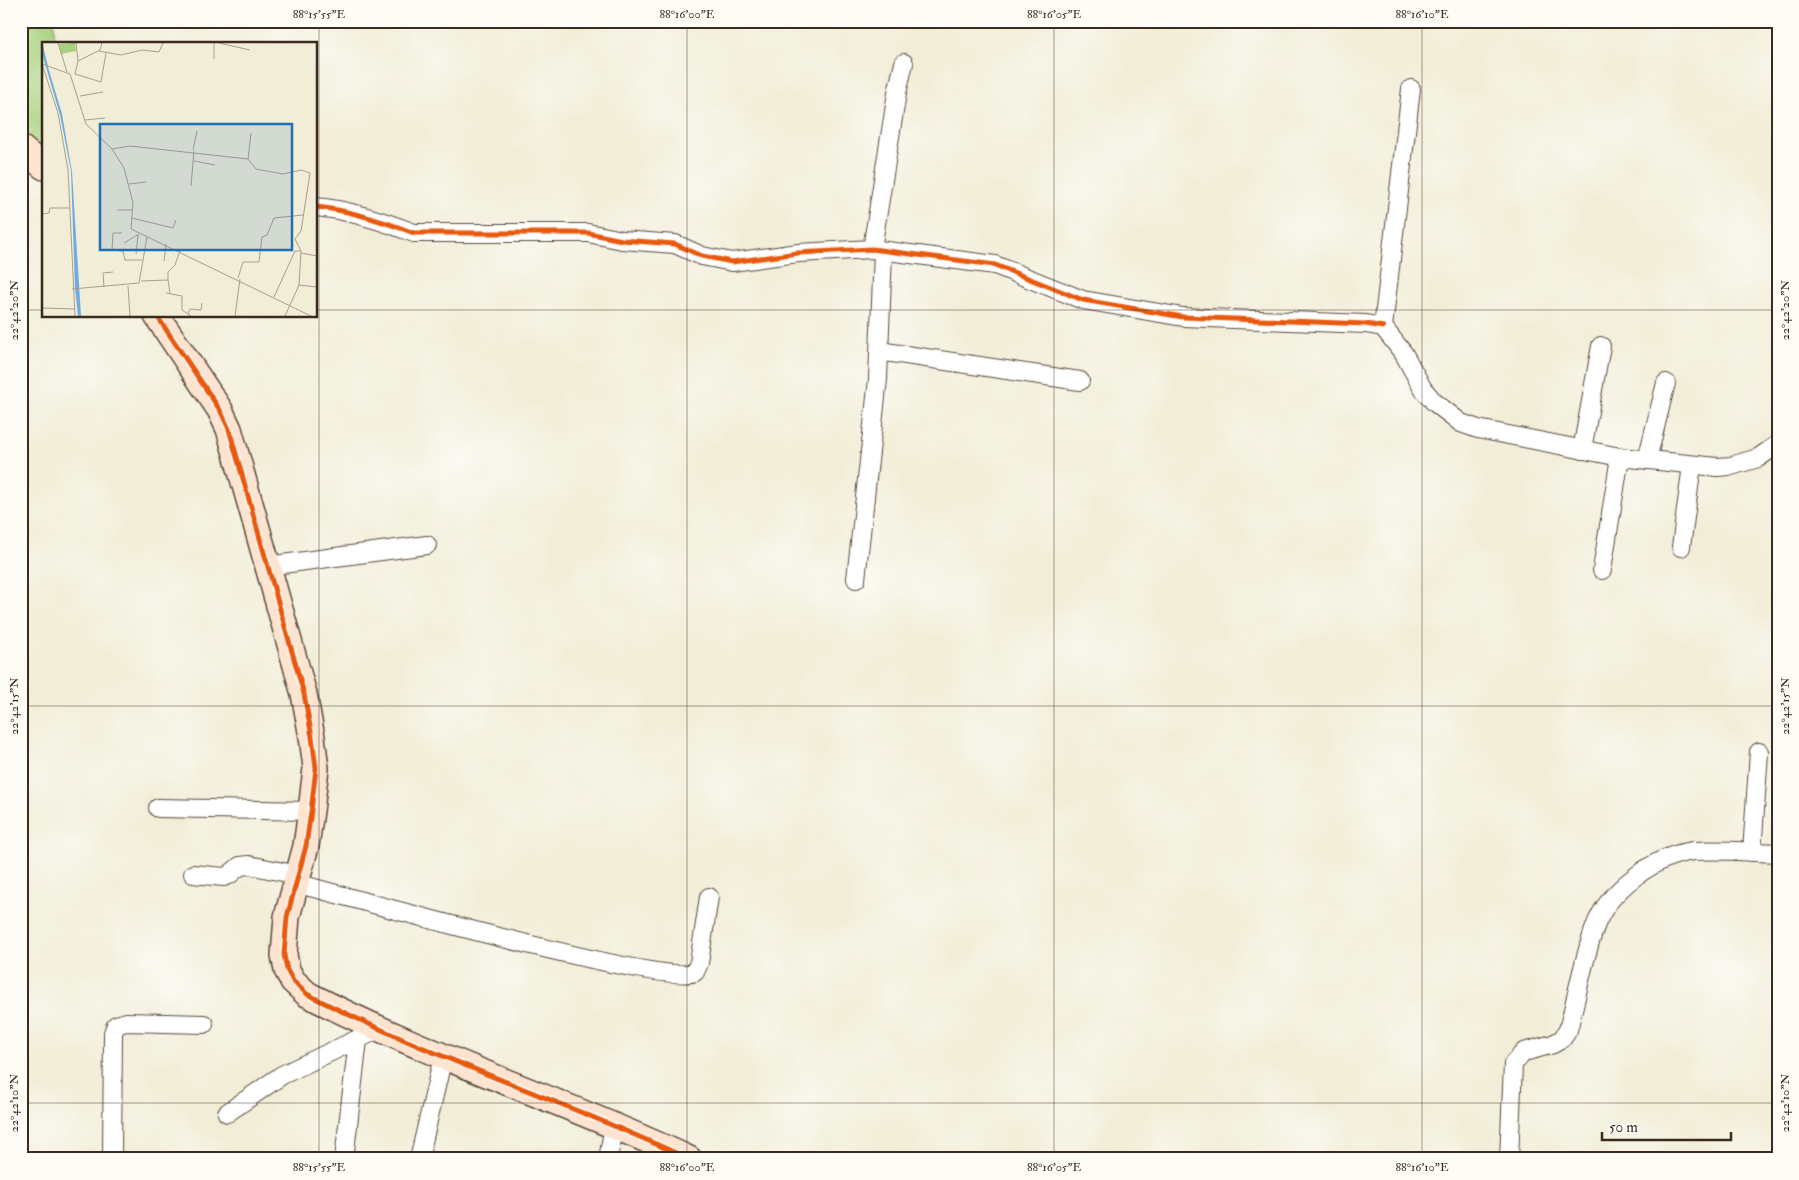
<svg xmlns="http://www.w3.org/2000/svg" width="1799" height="1180" font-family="'IM FELL Double Pica',serif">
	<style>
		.green { fill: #a8d17d; stroke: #727e4e }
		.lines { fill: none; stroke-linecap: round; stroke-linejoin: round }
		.street-casing { stroke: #56473a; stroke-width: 20 }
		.secondary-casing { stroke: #56473a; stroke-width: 28 }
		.street { stroke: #fff; stroke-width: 18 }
		.secondary { stroke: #fde4d1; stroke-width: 25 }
		.cycleway-casing { stroke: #fdfcf7; stroke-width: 8 }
		.cycleway { stroke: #e8590c; stroke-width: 5 }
		.ticks { fill: none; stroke: #3b2a1e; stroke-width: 1; stroke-opacity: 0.45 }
		.inset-river { fill: none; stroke: #6face1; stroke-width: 2.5 }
		.inset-road { fill: none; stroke: #a89f8d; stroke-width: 1 }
		.view { fill: #1f6fb2; fill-opacity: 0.15; stroke: #1f6fb2; stroke-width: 2.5 }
		.inset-edge { fill: none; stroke: #3b2a1e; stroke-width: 2.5 }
		.neatline { fill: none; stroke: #3b2a1e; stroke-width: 2 }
		.ticks-label { font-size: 12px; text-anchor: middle; fill: #3b2a1e }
	</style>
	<rect width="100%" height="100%" fill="#fdfcf7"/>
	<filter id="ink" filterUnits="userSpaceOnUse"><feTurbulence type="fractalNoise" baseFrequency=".02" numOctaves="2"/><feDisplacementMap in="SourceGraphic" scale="10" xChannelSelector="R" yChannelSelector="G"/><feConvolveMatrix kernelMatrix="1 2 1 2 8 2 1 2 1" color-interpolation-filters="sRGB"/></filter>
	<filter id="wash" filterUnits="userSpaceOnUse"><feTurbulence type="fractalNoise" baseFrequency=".0096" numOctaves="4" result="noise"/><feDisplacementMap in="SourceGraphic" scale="20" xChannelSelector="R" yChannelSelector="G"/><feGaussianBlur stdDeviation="1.12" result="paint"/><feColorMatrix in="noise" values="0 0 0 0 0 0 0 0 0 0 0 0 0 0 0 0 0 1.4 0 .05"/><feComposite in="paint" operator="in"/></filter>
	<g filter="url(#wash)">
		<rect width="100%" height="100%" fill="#f1edd7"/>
		<polygon class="green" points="21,21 54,21 55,44 44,44 44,142 37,147 21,134"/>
	</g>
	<g filter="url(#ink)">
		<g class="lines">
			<g class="street-casing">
				<g id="street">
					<polyline points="1411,89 1383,327 1404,354 1423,389 1434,402 1461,423 1478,429 1620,457 1717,467 1731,466 1758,458 1778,444"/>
					<path d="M316,207C350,210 383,221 414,233H588L622,240L675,244L702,256L732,262L798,253L872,249L995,265L1083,300L1183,317L1366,324L1383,327"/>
					<polyline points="872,249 897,93 904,63"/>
					<polyline points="879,351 1080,381"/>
					<polyline points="1582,450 1601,346"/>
					<polyline points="1647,460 1666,383"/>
					<polyline points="1681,547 1692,465"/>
					<polyline points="267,566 427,545"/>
					<polyline points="1602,570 1620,457"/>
					<polyline points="856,579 878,379 883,252"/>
					<polyline points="158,808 311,811"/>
					<polyline points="1752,852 1759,752"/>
					<polyline points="193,874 224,877 229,875 240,866 249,865 298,875"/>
					<path d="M296,883C348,897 666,987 695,972L699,963L709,897"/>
					<polyline points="227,1113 282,1075 379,1029"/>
					<polyline points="112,1159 113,1033 116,1025 126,1022 204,1024"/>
					<polyline points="344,1159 358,1040"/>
					<polyline points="419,1159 443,1057"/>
					<polyline points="608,1159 614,1126"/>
					<path d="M1509,1159L1513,1064L1524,1052L1553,1044L1562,1039L1568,1030C1577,996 1583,960 1595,927C1608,890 1656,855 1694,851C1722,849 1750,852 1778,853"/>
				</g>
			</g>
			<g class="secondary-casing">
				<g id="secondary">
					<polyline points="21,148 44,167"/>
					<path d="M157,316L220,410L229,429L304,694L312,737L316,768L311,811L306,846L287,917L284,955L287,970L293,981L307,994C431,1058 563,1100 689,1159"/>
				</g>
			</g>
			<use href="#street" class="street"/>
			<use href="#secondary" class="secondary"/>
			<g class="cycleway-casing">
				<g id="cycleway">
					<path d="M316,207C350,210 383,221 414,233H588L622,240L675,244L702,256L732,262L798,253L872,249L995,265L1083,300L1183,317L1366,324L1383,327"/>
					<path d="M157,316L220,410L229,429L304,694L312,737L316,768L311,811L306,846L287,917L284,955L287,970L293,981L307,994C431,1058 563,1100 689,1159"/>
				</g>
			</g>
			<use href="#cycleway" class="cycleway"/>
		</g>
	</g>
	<path class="ticks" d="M319,21V1159M687,21V1159M1054,21V1159M1422,21V1159M21,310H44M316,310H1778M21,706H1778M21,1103H1778"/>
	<g transform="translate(42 42)">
		<rect width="275" height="275" fill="#f1edd7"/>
		<path d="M33,1L34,9L19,12L17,2Z" fill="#a8d17d"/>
		<path d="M4,25H6L20,72L30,130L39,274H36L33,247L29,129L18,73Z" fill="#6face1"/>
		<path class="inset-river" d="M0,5L5,25"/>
		<path class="inset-road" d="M16,1L25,30M34,1L36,19M177,1L208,8M57,9L79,13L100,8L117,10L121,1M172,17V1M0,22L28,32L44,82L70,107L82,126L91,161L89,187L269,274M0,22L16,71L26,128L33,274M33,32L59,40L64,11M33,32L36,19L58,8L60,1M38,54L61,50M43,78L63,76M209,91L206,117L214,127L241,132L259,128L268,131L259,189L253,197L259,209L257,243L243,274M70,107L88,104L206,117M151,108L155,89M152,119L173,123M87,142L104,140M149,144L152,109M75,168H91M0,172L7,171L8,166H28M90,176L131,186L134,178M80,191H71L70,208L81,209L83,218H100M82,201L97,192M259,211L275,214M94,212L96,193M122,219L124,202M196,236L201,220H217L220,195L225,193L232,176L261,173M126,238V230L133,223L138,209M99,239L126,238L128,251M257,243L275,245M86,244L88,274M62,245L61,231L71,230M30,247L97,241L105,195M124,251L140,254V268L149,274M232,255L253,209H259M0,266L32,267M146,272L148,267L159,268L160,261M193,274L198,237"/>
		<path class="view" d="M58,82H250V208H58Z"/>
		<rect width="275" height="275" class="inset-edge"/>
	</g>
	<rect width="1799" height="1180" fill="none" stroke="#fdfcf7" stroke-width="55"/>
	<path d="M1602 1132v8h129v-8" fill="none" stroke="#3b2a1e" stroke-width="2.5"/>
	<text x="1609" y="1132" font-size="15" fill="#3b2a1e" stroke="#fdfcf7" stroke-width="4" paint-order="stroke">50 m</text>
	<rect x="28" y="28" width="1744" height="1124" class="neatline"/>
	<g class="ticks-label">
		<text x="319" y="18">88°15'55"E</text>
		<text x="687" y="18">88°16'00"E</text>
		<text x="1054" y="18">88°16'05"E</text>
		<text x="1422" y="18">88°16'10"E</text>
		<text transform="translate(14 310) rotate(-90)" y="4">22°42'20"N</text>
		<text transform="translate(1785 310) rotate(-90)" y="4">22°42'20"N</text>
		<text transform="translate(14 706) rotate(-90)" y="4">22°42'15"N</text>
		<text transform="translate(1785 706) rotate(-90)" y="4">22°42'15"N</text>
		<text transform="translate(14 1103) rotate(-90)" y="4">22°42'10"N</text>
		<text transform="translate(1785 1103) rotate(-90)" y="4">22°42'10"N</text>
		<text x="319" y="1171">88°15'55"E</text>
		<text x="687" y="1171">88°16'00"E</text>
		<text x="1054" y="1171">88°16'05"E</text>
		<text x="1422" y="1171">88°16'10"E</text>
	</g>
</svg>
